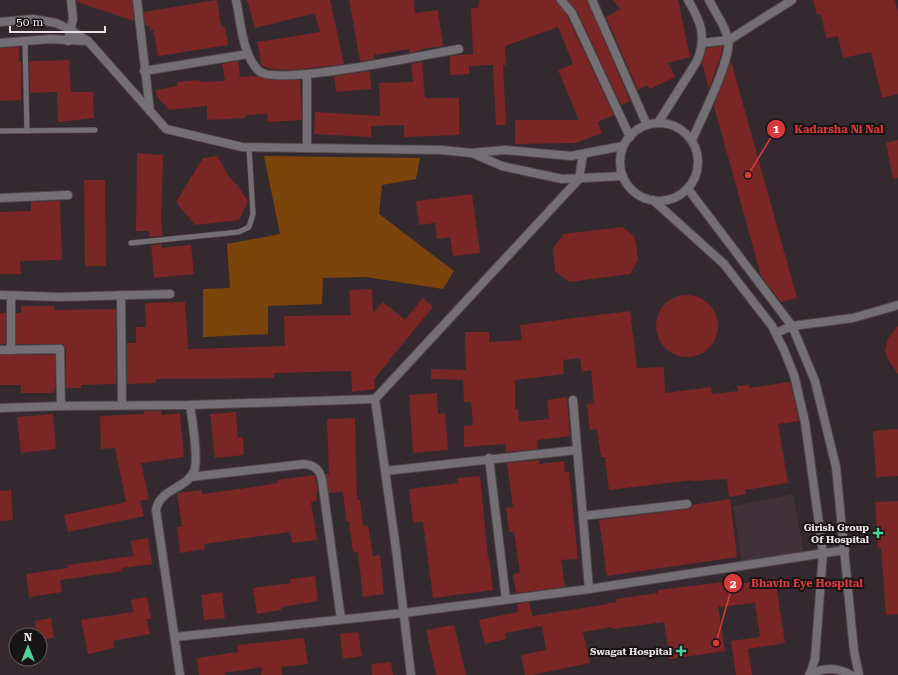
<svg xmlns="http://www.w3.org/2000/svg" width="898" height="675" font-family="'Roboto Serif',serif">
	<style>
		.built { fill: #423138 }
		.green { fill: #7b440b }
		.building { fill: #7a2625 }
		.lines { fill: none; stroke-linecap: round; stroke-linejoin: round }
		.service-casing { stroke: #51464b; stroke-width: 6 }
		.minor-casing { stroke: #51464b; stroke-width: 10 }
		.tertiary-casing { stroke: #51464b; stroke-width: 10 }
		.service { stroke: #736f74; stroke-width: 5 }
		.minor { stroke: #736f74; stroke-width: 8 }
		.tertiary { stroke: #736f74; stroke-width: 8 }
		.poi-dot { fill: #4dd39a; stroke: #181315; stroke-width: 1.5 }
		.labels { text-anchor: middle; stroke-width: 4; stroke-linejoin: round; paint-order: stroke }
		.poi-label { font-size: 10px; font-weight: bold; fill: #e9e1e4; stroke: #181315; text-anchor: end }
		.leader { fill: none; stroke: #d83a3b; stroke-width: 1.5 }
		.callout-dot { fill: #d83a3b; stroke: #181315; stroke-width: 1.5 }
		.mark-label { font-size: 12px; text-anchor: middle; font-weight: bold; fill: #fff }
		.callout-label { font-size: 11px; text-anchor: middle; font-weight: bold; fill: #d83a3b; stroke: #181315; stroke-width: 4; stroke-linejoin: round; paint-order: stroke }
	</style>
	<rect width="100%" height="100%" fill="#34292e"/>
	<polygon class="built" points="793,494 804,555 742,564 733,506"/>
	<polygon class="green" points="264,156 420,158 416,179 382,185 379,214 454,271 443,289 366,277 323,278 322,304 268,306 268,334 203,337 203,289 230,288 227,244 280,234"/>
	<g class="building">
		<polygon points="77,0 132,0 134,21 77,2"/>
		<polygon points="217,0 221,27 225,27 228,45 158,56 153,29 150,30 149,26 145,25 144,12"/>
		<polygon points="247,0 330,0 344,64 293,70 272,69 262,66 257,42 320,32 315,13 255,28"/>
		<polygon points="349,0 414,0 415,13 438,10 443,46 421,49 421,50 410,53 410,49 374,55 374,59 360,61"/>
		<polygon points="479,0 556,0 567,16 614,115 597,122 602,133 576,143 515,144 515,120 579,120 558,70 573,64 558,27 505,46 506,65 503,65 506,125 496,125 493,65 469,66 469,74 450,75 450,56 473,54 471,8 478,8"/>
		<polygon points="568,0 587,0 630,101 621,105 577,11"/>
		<polygon points="613,0 678,0 690,57 668,63 675,77 650,89 647,85 638,90 606,17 621,9"/>
		<polygon points="813,0 895,0 898,13 898,94 882,98 871,52 843,58 838,36 826,38 821,14 817,15"/>
		<polygon points="723,46 720,58 709,89 702,63 706,48"/>
		<polygon points="19,47 19,62 21,62 21,100 0,101 0,48"/>
		<polygon points="69,60 71,92 93,92 94,118 58,122 57,92 30,93 29,61"/>
		<polygon points="238,61 240,77 258,76 271,80 300,80 302,120 268,122 267,114 246,115 246,118 207,120 207,106 169,110 157,97 156,90 177,86 177,82 200,80 201,82 225,81 222,64"/>
		<polygon points="731,61 797,298 781,302 761,276 714,106"/>
		<polygon points="422,62 425,98 459,98 459,135 404,137 404,125 371,126 371,137 314,134 315,112 380,116 379,83 413,82 411,64"/>
		<polygon points="370,71 371,89 336,92 334,76"/>
		<polygon points="898,140 898,178 893,179 886,143"/>
		<polygon points="137,153 163,155 161,226 162,223 162,236 150,237 149,231 136,231"/>
		<polygon points="218,156 227,174 237,185 248,201 239,220 195,225 176,202 203,158"/>
		<polygon points="84,180 105,180 106,266 85,266"/>
		<polygon points="472,194 480,253 453,256 450,237 437,239 435,223 419,225 416,201"/>
		<polygon points="60,201 62,260 20,261 21,274 0,274 0,212 31,211 31,202"/>
		<polygon points="623,227 635,237 638,260 630,274 569,282 555,271 553,248 564,234"/>
		<polygon points="162,244 161,248 191,245 194,274 154,278 151,245"/>
		<polygon points="372,289 373,313 383,302 405,320 423,298 433,307 374,379 375,389 352,392 351,371 274,373 274,378 156,379 156,383 127,384 127,343 136,343 136,327 146,327 145,303 185,302 188,349 285,346 284,316 351,315 349,290"/>
		<circle cx="687" cy="326" r="31"/>
		<polygon points="21,306 54,306 54,310 116,309 116,384 81,385 81,388 66,388 66,349 63,344 16,344 16,313 21,313"/>
		<polygon points="630,311 637,368 664,367 665,393 711,387 712,394 738,391 737,386 749,385 749,388 790,382 799,421 778,424 788,483 745,490 746,494 729,497 727,479 692,481 692,480 609,490 605,457 601,457 597,429 590,430 587,404 594,403 591,370 582,372 580,358 563,360 564,374 515,380 515,409 518,409 519,422 549,419 547,400 567,397 570,436 537,440 538,449 506,452 505,444 464,447 464,426 473,425 471,402 464,402 463,380 431,379 431,369 466,370 465,332 489,332 489,342 522,340 520,325"/>
		<rect x="0" y="313" width="6" height="31"/>
		<polygon points="898,326 898,374 887,358 885,351 888,338"/>
		<polygon points="0,355 55,355 55,388 54,388 54,393 21,393 21,385 0,385"/>
		<polygon points="437,393 438,414 445,413 448,450 413,453 409,395"/>
		<polygon points="144,411 161,411 162,415 180,413 184,457 141,463 149,499 140,501 144,516 68,532 64,515 126,502 115,448 101,449 100,416 144,414"/>
		<polygon points="236,412 238,438 243,437 244,455 215,458 210,414"/>
		<polygon points="53,414 56,449 21,453 17,417"/>
		<polygon points="355,418 357,500 360,500 363,526 368,525 373,556 380,555 384,594 363,597 358,552 353,552 349,521 346,521 343,492 329,493 326,474 329,474 327,419"/>
		<polygon points="898,429 898,476 876,477 873,431"/>
		<polygon points="539,460 540,464 564,461 565,472 569,472 578,559 561,560 565,587 516,593 513,574 520,573 514,532 509,532 506,508 513,507 507,463"/>
		<polygon points="315,475 318,493 316,493 317,501 311,502 317,540 292,543 290,532 204,544 205,549 180,553 177,527 182,527 177,493 202,490 202,494 246,488 277,483 277,480"/>
		<polygon points="480,476 488,558 489,558 493,590 433,598 423,522 413,523 409,489 458,483 457,478"/>
		<polygon points="11,490 13,520 0,521 0,491"/>
		<polygon points="730,499 737,557 607,576 599,520 688,509 692,505"/>
		<polygon points="898,501 898,614 886,615 881,548 878,548 875,502"/>
		<polygon points="148,538 152,564 122,568 123,571 60,580 62,592 29,597 26,574 68,568 67,565 133,556 131,541"/>
		<polygon points="315,576 318,601 281,607 281,610 257,614 253,588 291,583 290,579"/>
		<polygon points="775,578 785,643 748,649 752,675 736,675 731,641 760,637 755,603 718,607 725,651 670,659 664,622 613,629 612,627 583,632 590,663 531,675 525,675 521,655 546,650 542,626 505,633 506,639 485,644 479,620 518,612 517,604 529,602 532,616 608,604 608,603 616,602 616,599 658,593 658,590 740,580 741,584"/>
		<polygon points="222,592 225,618 204,620 201,595"/>
		<polygon points="147,597 151,619 147,619 150,634 113,641 114,648 88,654 81,620 133,612 131,600"/>
		<polygon points="51,618 54,638 40,640 40,635 37,635 35,621"/>
		<polygon points="454,625 466,675 436,675 426,630"/>
		<polygon points="358,632 362,656 343,659 340,634"/>
		<polygon points="304,638 308,664 282,667 282,675 261,675 262,667 224,673 225,675 199,675 197,658 238,652 237,645"/>
		<polygon points="391,662 393,675 372,675 371,664"/>
	</g>
	<g class="lines">
		<g class="service-casing">
			<g id="service">
				<polyline points="25,41 27,131"/>
				<polyline points="0,131 95,130"/>
				<polyline points="131,243 239,232 249,227 253,214 249,147"/>
			</g>
		</g>
		<g class="minor-casing">
			<g id="minor">
				<polyline points="137,0 150,111"/>
				<path d="M236,0C241,22 242,55 259,71C277,87 429,54 459,49"/>
				<polyline points="561,0 572,13 630,137"/>
				<polyline points="592,0 647,125"/>
				<polyline points="68,41 73,19 71,0"/>
				<polyline points="702,43 729,40 792,0"/>
				<polyline points="144,71 248,54"/>
				<polyline points="307,75 307,148"/>
				<polyline points="0,198 68,195"/>
				<polyline points="0,295 60,297 170,294"/>
				<polyline points="121,295 122,405"/>
				<polyline points="11,296 11,350"/>
				<polyline points="776,333 792,326 853,318 898,305"/>
				<polyline points="0,350 60,349 61,406"/>
				<polyline points="573,400 589,589"/>
				<polyline points="0,408 61,406 190,405 375,399"/>
				<polyline points="489,458 506,599"/>
				<polyline points="385,471 577,450"/>
				<path d="M190,477L304,464C315,465 320,470 322,480L341,619"/>
				<polyline points="583,516 687,504"/>
				<polyline points="175,637 404,613 589,589 845,550"/>
				<path d="M180,675L156,510C160,488 187,489 194,471C199,459 192,419 190,405"/>
				<polyline points="411,675 396,549 375,399 579,179 583,154"/>
			</g>
		</g>
		<g class="tertiary-casing">
			<g id="tertiary">
				<polyline points="0,22 33,19 56,23 71,30 88,41 166,129 242,147 442,150 471,153 505,150 571,156 623,146"/>
				<polyline points="0,43 50,39 88,41"/>
				<path d="M658,123L697,61C707,36 701,22 688,0"/>
				<circle cx="659" cy="162" r="39"/>
				<path d="M692,140C700,121 733,57 728,39C725,25 715,12 709,0"/>
				<polyline points="472,153 502,166 562,179 623,176"/>
				<polyline points="688,189 792,326 815,381 836,467 854,651 859,675"/>
				<polyline points="653,200 724,264 772,326 784,350 794,375 805,422 823,553 815,659 810,674"/>
				<path d="M809,675C823,667 837,667 851,675"/>
			</g>
		</g>
		<use href="#service" class="service"/>
		<use href="#minor" class="minor"/>
		<use href="#tertiary" class="tertiary"/>
	</g>
	<g class="poi-dot">
		<path d="M876 527h4v4h4v4h-4v4h-4v-4h-4v-4h4z"/>
		<path d="M679 645h4v4h4v4h-4v4h-4v-4h-4v-4h4z"/>
	</g>
	<g class="labels">
		<g class="poi-label">
			<text x="869" y="531">Girish Group<tspan x="869" dy="12">Of Hospital</tspan></text>
			<text x="672" y="655">Swagat Hospital</text>
		</g>
	</g>
	<path class="leader" d="M748 175L776 129M716 643L733 583"/>
	<g class="callout-dot">
		<circle cx="748" cy="175" r="4"/>
		<circle cx="716" cy="643" r="4"/>
		<circle cx="776" cy="129" r="10"/>
		<circle cx="733" cy="583" r="10"/>
	</g>
	<g class="mark-label">
		<text x="776" y="133">1</text>
		<text x="733" y="588">2</text>
	</g>
	<g class="callout-label">
		<text x="839" y="133">Kadarsha Ni Nal</text>
		<text x="807" y="587">Bhavin Eye Hospital</text>
	</g>
	<g transform="translate(28 647)"><circle r="19" fill="#181315" stroke="#6c6568"/>
	<path d="M0-3L7 15L0 10L-7 15Z" fill="#4dd39a"/>
	<text y="-6" font-size="11" font-weight="bold" text-anchor="middle" fill="#e9e1e4">N</text>
	</g>
	<path d="M10 26v6h95v-6" fill="none" stroke="#e9e1e4" stroke-width="2"/>
	<text x="16" y="26" font-size="12" fill="#e9e1e4" stroke="#181315" stroke-width="3" paint-order="stroke">50 m</text>
</svg>
